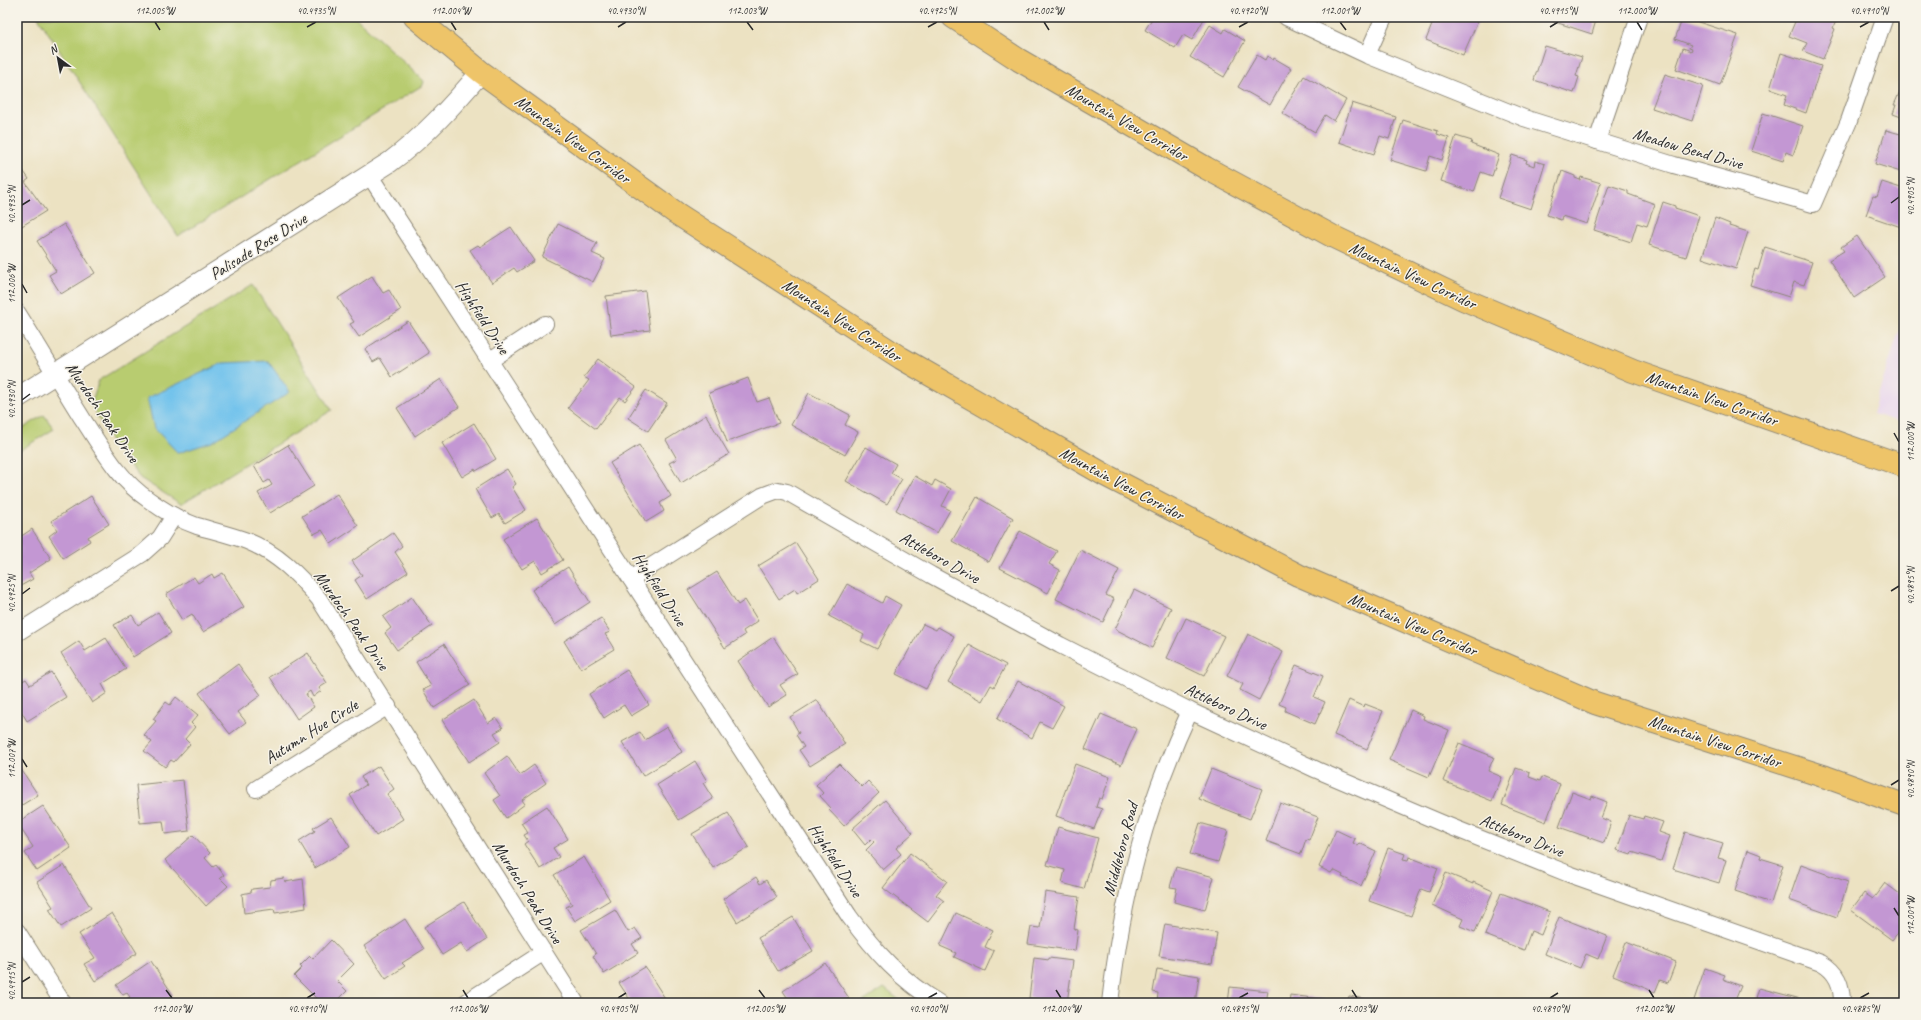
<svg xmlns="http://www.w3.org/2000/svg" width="1921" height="1020" font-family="Caveat,sans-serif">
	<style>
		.built { fill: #e7d2ef }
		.green { fill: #b8cc70; stroke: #727c4e }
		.water { fill: #71c2ec; stroke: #4e768c }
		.building { fill: #c397d3 }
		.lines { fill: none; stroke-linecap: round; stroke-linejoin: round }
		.minor-casing { stroke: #8c8676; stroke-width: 18 }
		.tertiary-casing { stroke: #8c8676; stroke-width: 22 }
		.trunk-casing { stroke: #8c8676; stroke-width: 24 }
		.minor { stroke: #fff; stroke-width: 16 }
		.tertiary { stroke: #fff; stroke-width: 20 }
		.trunk { stroke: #eec469; stroke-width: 22 }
		.ticks { fill: none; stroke: #2b2b2b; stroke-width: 1.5 }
		.labels { text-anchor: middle; stroke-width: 3; stroke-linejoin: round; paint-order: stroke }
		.street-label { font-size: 17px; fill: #2b2b2b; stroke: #f7f3e8 }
		.neatline { fill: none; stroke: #2b2b2b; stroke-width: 1.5 }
		.ticks-label { font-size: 10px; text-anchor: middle; fill: #2b2b2b }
	</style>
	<rect width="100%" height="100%" fill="#f7f3e8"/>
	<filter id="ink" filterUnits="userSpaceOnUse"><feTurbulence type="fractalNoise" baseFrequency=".025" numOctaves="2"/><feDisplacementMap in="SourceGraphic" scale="8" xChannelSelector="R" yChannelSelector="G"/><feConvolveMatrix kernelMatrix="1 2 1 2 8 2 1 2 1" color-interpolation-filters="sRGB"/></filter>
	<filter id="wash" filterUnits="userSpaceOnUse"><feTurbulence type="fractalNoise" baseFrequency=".012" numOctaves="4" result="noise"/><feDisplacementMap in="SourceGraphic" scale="16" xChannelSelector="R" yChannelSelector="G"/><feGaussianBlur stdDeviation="0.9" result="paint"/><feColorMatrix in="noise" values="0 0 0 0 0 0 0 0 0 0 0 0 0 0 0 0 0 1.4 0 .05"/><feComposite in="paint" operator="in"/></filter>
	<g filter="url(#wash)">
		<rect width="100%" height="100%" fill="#ece2c2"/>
		<polygon class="built" points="1904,316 1904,423 1872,414"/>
		<g class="green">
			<polygon points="38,17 355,17 424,81 423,85 178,236"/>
			<polygon points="253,285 332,410 181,504 140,478 112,443 91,404 99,380"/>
			<polygon points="44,415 54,429 17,452 17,432"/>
			<polygon points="884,988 903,1003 861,1003"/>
		</g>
		<polygon class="water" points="268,361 290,392 212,442 178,453 154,428 147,398 223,363"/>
		<g id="blocks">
			<g class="building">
				<polygon points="1153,17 1200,17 1204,19 1192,40 1183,35 1175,48 1145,30"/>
				<polygon points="1435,17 1468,17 1478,21 1463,55 1426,40"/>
				<polygon points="1553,17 1597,17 1592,34 1552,21"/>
				<polygon points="1683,17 1738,35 1720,85 1676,69 1683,48 1691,51 1692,49 1689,48 1691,45 1675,39"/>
				<polygon points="1797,17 1829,17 1836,21 1833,28 1835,29 1823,59 1803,51 1807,43 1789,36"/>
				<polygon points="1210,25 1223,33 1225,29 1245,41 1224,77 1190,57"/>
				<polygon points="1545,46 1582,57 1576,76 1579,77 1574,93 1534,80"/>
				<polygon points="1781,53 1821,66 1806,113 1784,105 1787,95 1770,89"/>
				<polygon points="1257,55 1265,60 1267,56 1273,60 1274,58 1291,68 1270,105 1238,87"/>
				<polygon points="1665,74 1703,86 1692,121 1652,108"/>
				<polygon points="1304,76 1346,100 1334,121 1325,115 1315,132 1282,113"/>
				<polygon points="1904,82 1904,118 1893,114 1896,105 1894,105"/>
				<polygon points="1352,103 1396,117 1389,139 1380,136 1374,154 1339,142"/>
				<polygon points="1763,113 1803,126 1793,155 1786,152 1783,161 1751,151"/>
				<polygon points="1403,120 1438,131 1437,134 1449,138 1442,160 1430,156 1426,171 1390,160"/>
				<polygon points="1886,130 1904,135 1904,173 1875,164"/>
				<polygon points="1456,136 1472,141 1471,144 1499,155 1492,176 1481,172 1474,192 1441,181"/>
				<polygon points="1512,155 1527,160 1526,163 1534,166 1535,161 1545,164 1531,209 1498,198"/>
				<polygon points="17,162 29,179 25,182 46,211 17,229"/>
				<polygon points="1562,171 1575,176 1575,178 1580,180 1581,177 1601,183 1587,224 1562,216 1561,220 1547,215"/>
				<polygon points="1882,182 1904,189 1904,228 1866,215 1873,196 1877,197"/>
				<polygon points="1609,185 1628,191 1628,194 1655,204 1647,226 1637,223 1631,242 1594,230"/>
				<polygon points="1663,202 1675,206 1675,208 1699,216 1686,257 1649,245"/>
				<polygon points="1715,218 1730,224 1729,226 1748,232 1736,269 1702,258"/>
				<polygon points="64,224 95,273 61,294 49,275 56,271 37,241"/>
				<polygon points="558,224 597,243 592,253 605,259 593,282 542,257"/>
				<polygon points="511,227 534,261 517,272 514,268 492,283 470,250 478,245 480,247"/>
				<polygon points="1857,236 1885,277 1854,298 1829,260 1844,251 1841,247"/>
				<polygon points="1765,247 1812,262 1804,285 1794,282 1789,297 1750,285 1755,269 1758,270"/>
				<polygon points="372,276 383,293 389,290 401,310 359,337 350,324 354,322 338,298"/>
				<polygon points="645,291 650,330 611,335 606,296"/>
				<polygon points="408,321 429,353 392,377 380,358 373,362 365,349"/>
				<polygon points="598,359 636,387 625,401 620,397 596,429 568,408 589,380 584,377"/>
				<polygon points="748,378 757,402 769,398 779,423 727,442 709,393"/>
				<polygon points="441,379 459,407 415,436 397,408"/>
				<polygon points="646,390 667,403 648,431 628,418"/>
				<polygon points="809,393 850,415 845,425 858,432 845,455 791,425"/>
				<polygon points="706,415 729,454 681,483 669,463 677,459 666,440"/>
				<polygon points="474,423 496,459 476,471 475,469 462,477 442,443"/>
				<polygon points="288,445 314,486 270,513 258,493 272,485 269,480 264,483 254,466"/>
				<polygon points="639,445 671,496 660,503 664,511 646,522 610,463"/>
				<polygon points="866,447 896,464 891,473 902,479 887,504 846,481"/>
				<polygon points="507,469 516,484 512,487 526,510 505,523 499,514 492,518 475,489"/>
				<polygon points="915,476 932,486 935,480 951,489 942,506 950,510 937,533 896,510"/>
				<polygon points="337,494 358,526 331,544 322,530 314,534 302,516"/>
				<polygon points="91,496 109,524 88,537 90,541 63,558 49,536 57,530 51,521"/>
				<polygon points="977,497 1013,518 989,562 952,541"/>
				<polygon points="537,518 563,560 542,573 535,561 522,569 503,539"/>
				<polygon points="32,529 51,559 29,573 33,579 17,588 17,539"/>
				<polygon points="1020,531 1057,551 1049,564 1060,570 1048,593 1000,568"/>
				<polygon points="393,533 402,546 395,552 408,572 367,599 355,580 362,575 352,561"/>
				<polygon points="796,543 819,579 797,593 795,589 779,599 758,566"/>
				<polygon points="1080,550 1119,570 1106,595 1114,599 1103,622 1056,599"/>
				<polygon points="568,567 590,602 555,625 532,590"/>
				<polygon points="717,572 738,605 745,600 758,621 743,631 745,635 725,648 688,590"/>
				<polygon points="223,573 244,607 203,632 192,614 182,620 166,594 194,577 198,583 212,574 214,578"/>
				<polygon points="847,584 882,603 885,596 901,605 877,649 861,641 864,635 829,616"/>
				<polygon points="1134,590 1171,608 1152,648 1115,629"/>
				<polygon points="412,597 432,626 397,650 385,633 391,628 383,617"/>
				<polygon points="158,612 171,633 133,657 114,625 132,615 138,625"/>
				<polygon points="601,618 610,632 605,634 614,649 581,669 564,641"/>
				<polygon points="1186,618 1224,636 1204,676 1167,658"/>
				<polygon points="923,624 936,630 938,627 954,636 926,689 896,674"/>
				<polygon points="1248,634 1283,652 1259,700 1240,690 1243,684 1227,676"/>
				<polygon points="773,637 798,674 780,685 787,695 768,707 738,661"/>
				<polygon points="106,638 126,669 102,684 107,693 92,703 61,653 79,641 85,651"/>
				<polygon points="444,644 470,685 434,708 423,690 431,686 416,662"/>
				<polygon points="969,645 1006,665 994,687 991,685 982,701 948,682"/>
				<polygon points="308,653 327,683 319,688 321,691 313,697 310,691 306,694 314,707 297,719 270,677"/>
				<polygon points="238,664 261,695 238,712 246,722 230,734 199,693"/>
				<polygon points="1296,665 1323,676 1314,697 1325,702 1315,724 1285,711 1286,707 1279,704"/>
				<polygon points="627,670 649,705 631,716 624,705 604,718 589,694"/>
				<polygon points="51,672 66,697 27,721 17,704 17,684 26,679 30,685"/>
				<polygon points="1018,681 1064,706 1052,728 1040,722 1032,738 997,719"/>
				<polygon points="176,697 198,715 191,723 195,727 185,739 190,744 174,762 171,760 165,767 144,751 152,742 144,735 156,721 153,719 166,702 170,705"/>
				<polygon points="474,700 488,723 496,718 503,728 494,733 500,742 469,762 442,720"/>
				<polygon points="817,700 845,744 810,766 799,750 804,747 796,735 799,733 790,717"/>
				<polygon points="1349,700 1364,707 1365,704 1383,711 1367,749 1334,735"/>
				<polygon points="1411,710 1424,716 1423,719 1449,730 1429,777 1389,760"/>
				<polygon points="1101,714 1137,729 1121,765 1085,749"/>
				<polygon points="667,727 682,752 643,776 622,742 640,732 645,740"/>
				<polygon points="1459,743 1494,757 1488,771 1502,777 1492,801 1443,781"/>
				<polygon points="507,756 520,775 534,765 546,783 522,800 525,804 506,818 494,800 500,796 484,773"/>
				<polygon points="695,761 707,781 703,783 713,799 679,820 657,785"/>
				<polygon points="17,763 38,795 17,808"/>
				<polygon points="839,764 862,787 868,781 879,793 844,826 829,810 831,808 820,796 823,793 816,785"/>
				<polygon points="1075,764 1110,777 1102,799 1099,798 1096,807 1102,809 1094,829 1056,816"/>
				<polygon points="379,766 394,789 387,794 403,819 376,836 350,795 366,785 361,777"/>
				<polygon points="1516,768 1530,773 1529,777 1540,781 1542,777 1560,784 1546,822 1502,805"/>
				<polygon points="1211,769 1262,789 1250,819 1199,799"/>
				<polygon points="183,780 189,831 165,834 163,821 140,823 136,785"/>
				<polygon points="1572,792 1591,799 1592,796 1607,802 1601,818 1611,822 1604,843 1559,827"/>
				<polygon points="885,800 913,833 896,848 901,854 883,870 866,850 874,842 871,839 865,845 852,829"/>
				<polygon points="1280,803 1318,817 1309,840 1306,839 1301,854 1266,841"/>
				<polygon points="43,806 71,848 37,871 25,853 33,847 17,823"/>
				<polygon points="547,806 568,839 553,848 559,857 540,869 524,844 528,841 524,835 528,833 521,823"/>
				<polygon points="728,813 749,847 713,868 692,834"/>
				<polygon points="1629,815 1643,819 1644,816 1663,822 1659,832 1670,836 1661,861 1632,852 1631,855 1617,850"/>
				<polygon points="331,817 350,847 315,868 299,841 315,831 313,828"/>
				<polygon points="1200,823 1228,831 1218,862 1190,854"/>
				<polygon points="1058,827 1098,838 1084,889 1062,883 1065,870 1047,865"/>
				<polygon points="1336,830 1355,839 1353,843 1358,846 1359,843 1376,851 1361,886 1342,877 1343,875 1333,870 1331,873 1319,867"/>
				<polygon points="1685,832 1723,843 1718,858 1726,860 1719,883 1673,869"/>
				<polygon points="193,835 210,853 205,858 213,867 216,865 224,875 220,878 228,886 206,906 165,860"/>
				<polygon points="1388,848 1405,854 1403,859 1408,860 1409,857 1438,868 1429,892 1421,889 1411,916 1369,901"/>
				<polygon points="1748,850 1761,855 1760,858 1783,865 1771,903 1735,891"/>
				<polygon points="910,853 947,881 936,895 944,901 928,922 883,888"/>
				<polygon points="584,857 610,900 575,921 566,907 572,904 554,875"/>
				<polygon points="64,865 91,908 61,927 49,909 53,907 37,882"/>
				<polygon points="1801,865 1848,882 1837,917 1789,900"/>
				<polygon points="1176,867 1214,877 1205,910 1174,902 1177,888 1170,887"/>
				<polygon points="1446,873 1473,884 1473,882 1493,891 1475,932 1460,926 1463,919 1432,905"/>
				<polygon points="756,877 760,884 766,880 777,897 737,922 723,899"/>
				<polygon points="284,878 285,882 303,879 306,908 275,913 274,909 244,913 242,894 251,892 252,889 270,887 271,880"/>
				<polygon points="1885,883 1904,897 1904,925 1892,940 1851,910 1864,893 1873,899"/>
				<polygon points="1045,892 1079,897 1074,929 1078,930 1075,951 1028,944 1031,927 1040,928"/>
				<polygon points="1501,893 1550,912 1541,935 1531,931 1524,950 1485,935"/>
				<polygon points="464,902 487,939 467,952 461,943 442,955 424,927"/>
				<polygon points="615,910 628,932 635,928 642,938 632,944 638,953 604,974 593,956 596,954 581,930"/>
				<polygon points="112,913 137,953 95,981 84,964 95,958 79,934"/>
				<polygon points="956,913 993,930 985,947 994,951 985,971 954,957 956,953 940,946"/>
				<polygon points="793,917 813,951 778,971 758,938"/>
				<polygon points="1559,917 1607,936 1598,959 1586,954 1580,968 1545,954"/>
				<polygon points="405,919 424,949 402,963 405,966 386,979 364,946"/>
				<polygon points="1165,924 1217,933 1212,964 1159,956"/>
				<polygon points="331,940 354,964 337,981 347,991 335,1003 321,1003 294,976 302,968 300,966 310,956 313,959"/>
				<polygon points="1626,942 1676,962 1668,983 1660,980 1655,992 1613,975"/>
				<polygon points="1904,955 1904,972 1901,973 1899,956"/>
				<polygon points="1034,958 1049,960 1049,958 1073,961 1067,1003 1029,998"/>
				<polygon points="151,961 173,995 161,1003 120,1003 130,997 127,993 123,995 116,985"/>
				<polygon points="825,963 849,998 841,1003 791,1003 783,991"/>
				<polygon points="645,967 668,1003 632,1003 619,983"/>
				<polygon points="1705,968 1725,975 1723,979 1741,986 1734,1003 1693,1003"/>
				<polygon points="1157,969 1199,976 1195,1003 1157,1003 1158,993 1153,992"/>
				<polygon points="1230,987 1268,991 1266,1003 1228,1003"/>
				<polygon points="1759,988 1801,999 1799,1003 1758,1003 1759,999 1756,998"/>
				<polygon points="1290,995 1336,1001 1335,1003 1289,1003"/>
				<polygon points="1349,996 1380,1002 1380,1003 1347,1003"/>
			</g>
		</g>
	</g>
	<g filter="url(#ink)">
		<use href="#blocks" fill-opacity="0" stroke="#8c8676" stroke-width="1"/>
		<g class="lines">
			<g class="minor-casing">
				<g id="minor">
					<polyline points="1286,17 1367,55 1524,118 1674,165 1813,204 1849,121 1885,17"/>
					<polyline points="1367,55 1384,17"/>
					<polyline points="1597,141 1639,17"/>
					<path d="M370,176L849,916C874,950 902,982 939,1003"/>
					<path d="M17,312C40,348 61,385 84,421C103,450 120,481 149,500C164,511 180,520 197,526C214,531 231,535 247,541C277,553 299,575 319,599L576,1003"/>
					<polyline points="489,361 545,324"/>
					<path d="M631,579L762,496L778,490L787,492L931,575L1060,645L1190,711L1317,770L1444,824L1569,874L1821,963C1837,972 1842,985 1842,1003"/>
					<polyline points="17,633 142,554 160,538 174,516"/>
					<polyline points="256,789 388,706"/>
					<polyline points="17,931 63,1003"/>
					<polyline points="465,1003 544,952"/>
					<path d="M1110,1003C1122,897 1145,808 1190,711"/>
				</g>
			</g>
			<g class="tertiary-casing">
				<path id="tertiary" d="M17,398L390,162C425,136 453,105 481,72"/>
			</g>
			<g class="trunk-casing">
				<g id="trunk">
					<polyline points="415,17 481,72 676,213 901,358 1105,475 1298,575 1595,703 1826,777 1904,805"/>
					<polyline points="953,17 1019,60 1206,168 1334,237 1463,299 1633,371 1904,466"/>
				</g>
			</g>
			<use href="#minor" class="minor"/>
			<use href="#tertiary" class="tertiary"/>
			<use href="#trunk" class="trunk"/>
		</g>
	</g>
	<path class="ticks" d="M155,22L160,30M451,22L456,30M747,22L753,30M1044,22L1049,30M1340,22L1346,30M1637,22L1642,30M307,27L316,22M618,27L626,22M928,27L937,22M1239,27L1248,22M1550,27L1558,22M1860,27L1869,22M1891,203L1899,197M22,205L30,200M22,284L27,293M22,400L30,394M1894,433L1899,442M1891,591L1899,586M22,594L30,588M22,759L27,767M1891,785L1899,780M1894,908L1899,916M22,982L30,977M166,990L172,998M463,990L468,998M759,990L765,998M1056,990L1061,998M1352,990L1357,998M1649,990L1654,998M307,998L315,993M618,998L626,993M928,998L937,993M1239,998L1248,993M1550,998L1558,993M1860,998L1869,993"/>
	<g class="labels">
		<g class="street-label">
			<text transform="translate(1127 122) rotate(30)" y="6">Mountain View Corridor</text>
			<text transform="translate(573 139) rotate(36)" y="6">Mountain View Corridor</text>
			<text transform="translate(1688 148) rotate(16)" y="6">Meadow Bend Drive</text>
			<text transform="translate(258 246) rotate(-32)" y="6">Palisade Rose Drive</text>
			<text transform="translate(1413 275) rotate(25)" y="6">Mountain View Corridor</text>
			<text transform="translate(483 317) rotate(57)" y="6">Highfield Drive</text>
			<text transform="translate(842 320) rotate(33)" y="6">Mountain View Corridor</text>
			<text transform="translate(1712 398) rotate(19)" y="6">Mountain View Corridor</text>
			<text transform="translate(103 412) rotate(56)" y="6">Murdoch Peak Drive</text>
			<text transform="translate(1122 483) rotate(28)" y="6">Mountain View Corridor</text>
			<text transform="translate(940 557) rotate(29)" y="6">Attleboro Drive</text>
			<text transform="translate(660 589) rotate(57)" y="6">Highfield Drive</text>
			<text transform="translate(352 620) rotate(55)" y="6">Murdoch Peak Drive</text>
			<text transform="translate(1413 624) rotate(23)" y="6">Mountain View Corridor</text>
			<text transform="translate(1226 706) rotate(25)" y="6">Attleboro Drive</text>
			<text transform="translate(311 731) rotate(-32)" y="6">Autumn Hue Circle</text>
			<text transform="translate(1715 741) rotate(18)" y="6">Mountain View Corridor</text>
			<text transform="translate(1522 835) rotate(22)" y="6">Attleboro Drive</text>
			<text transform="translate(1120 849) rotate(-75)" y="6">Middleboro Road</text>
			<text transform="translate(836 860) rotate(57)" y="6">Highfield Drive</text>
			<text transform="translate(528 892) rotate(58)" y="6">Murdoch Peak Drive</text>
		</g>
	</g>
	<rect width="1921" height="1020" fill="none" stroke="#f7f3e8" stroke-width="44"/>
	<g transform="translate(58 58) rotate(328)" stroke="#f7f3e8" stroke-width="3" paint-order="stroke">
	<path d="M0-3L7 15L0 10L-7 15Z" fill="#2b2b2b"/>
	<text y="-6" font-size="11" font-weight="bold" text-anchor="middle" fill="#2b2b2b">N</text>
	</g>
	<rect x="22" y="22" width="1877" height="976" class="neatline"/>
	<g class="ticks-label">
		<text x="155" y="14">112.005°W</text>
		<text x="316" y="14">40.4935°N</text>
		<text x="451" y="14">112.004°W</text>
		<text x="626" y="14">40.4930°N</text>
		<text x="747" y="14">112.003°W</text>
		<text x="937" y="14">40.4925°N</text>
		<text x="1044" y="14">112.002°W</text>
		<text x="1248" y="14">40.4920°N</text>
		<text x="1340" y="14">112.001°W</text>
		<text x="1558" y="14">40.4915°N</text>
		<text x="1637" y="14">112.000°W</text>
		<text x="1869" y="14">40.4910°N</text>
		<text transform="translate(1910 197) rotate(-90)" y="4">40.4905°N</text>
		<text transform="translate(11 205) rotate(-90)" y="4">40.4935°N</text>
		<text transform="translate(11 284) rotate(-90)" y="4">112.006°W</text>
		<text transform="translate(11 400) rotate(-90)" y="4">40.4930°N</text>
		<text transform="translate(1910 442) rotate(-90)" y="4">112.000°W</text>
		<text transform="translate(1910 586) rotate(-90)" y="4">40.4895°N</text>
		<text transform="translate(11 594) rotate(-90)" y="4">40.4925°N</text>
		<text transform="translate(11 759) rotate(-90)" y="4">112.007°W</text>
		<text transform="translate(1910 780) rotate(-90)" y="4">40.4890°N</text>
		<text transform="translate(1910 916) rotate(-90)" y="4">112.001°W</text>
		<text transform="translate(11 982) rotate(-90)" y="4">40.4915°N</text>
		<text x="172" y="1012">112.007°W</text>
		<text x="307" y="1012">40.4910°N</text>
		<text x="468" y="1012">112.006°W</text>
		<text x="618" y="1012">40.4905°N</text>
		<text x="765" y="1012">112.005°W</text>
		<text x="928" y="1012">40.4900°N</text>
		<text x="1061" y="1012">112.004°W</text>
		<text x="1239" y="1012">40.4895°N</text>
		<text x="1357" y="1012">112.003°W</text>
		<text x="1550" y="1012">40.4890°N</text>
		<text x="1654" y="1012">112.002°W</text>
		<text x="1860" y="1012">40.4885°N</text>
	</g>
</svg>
